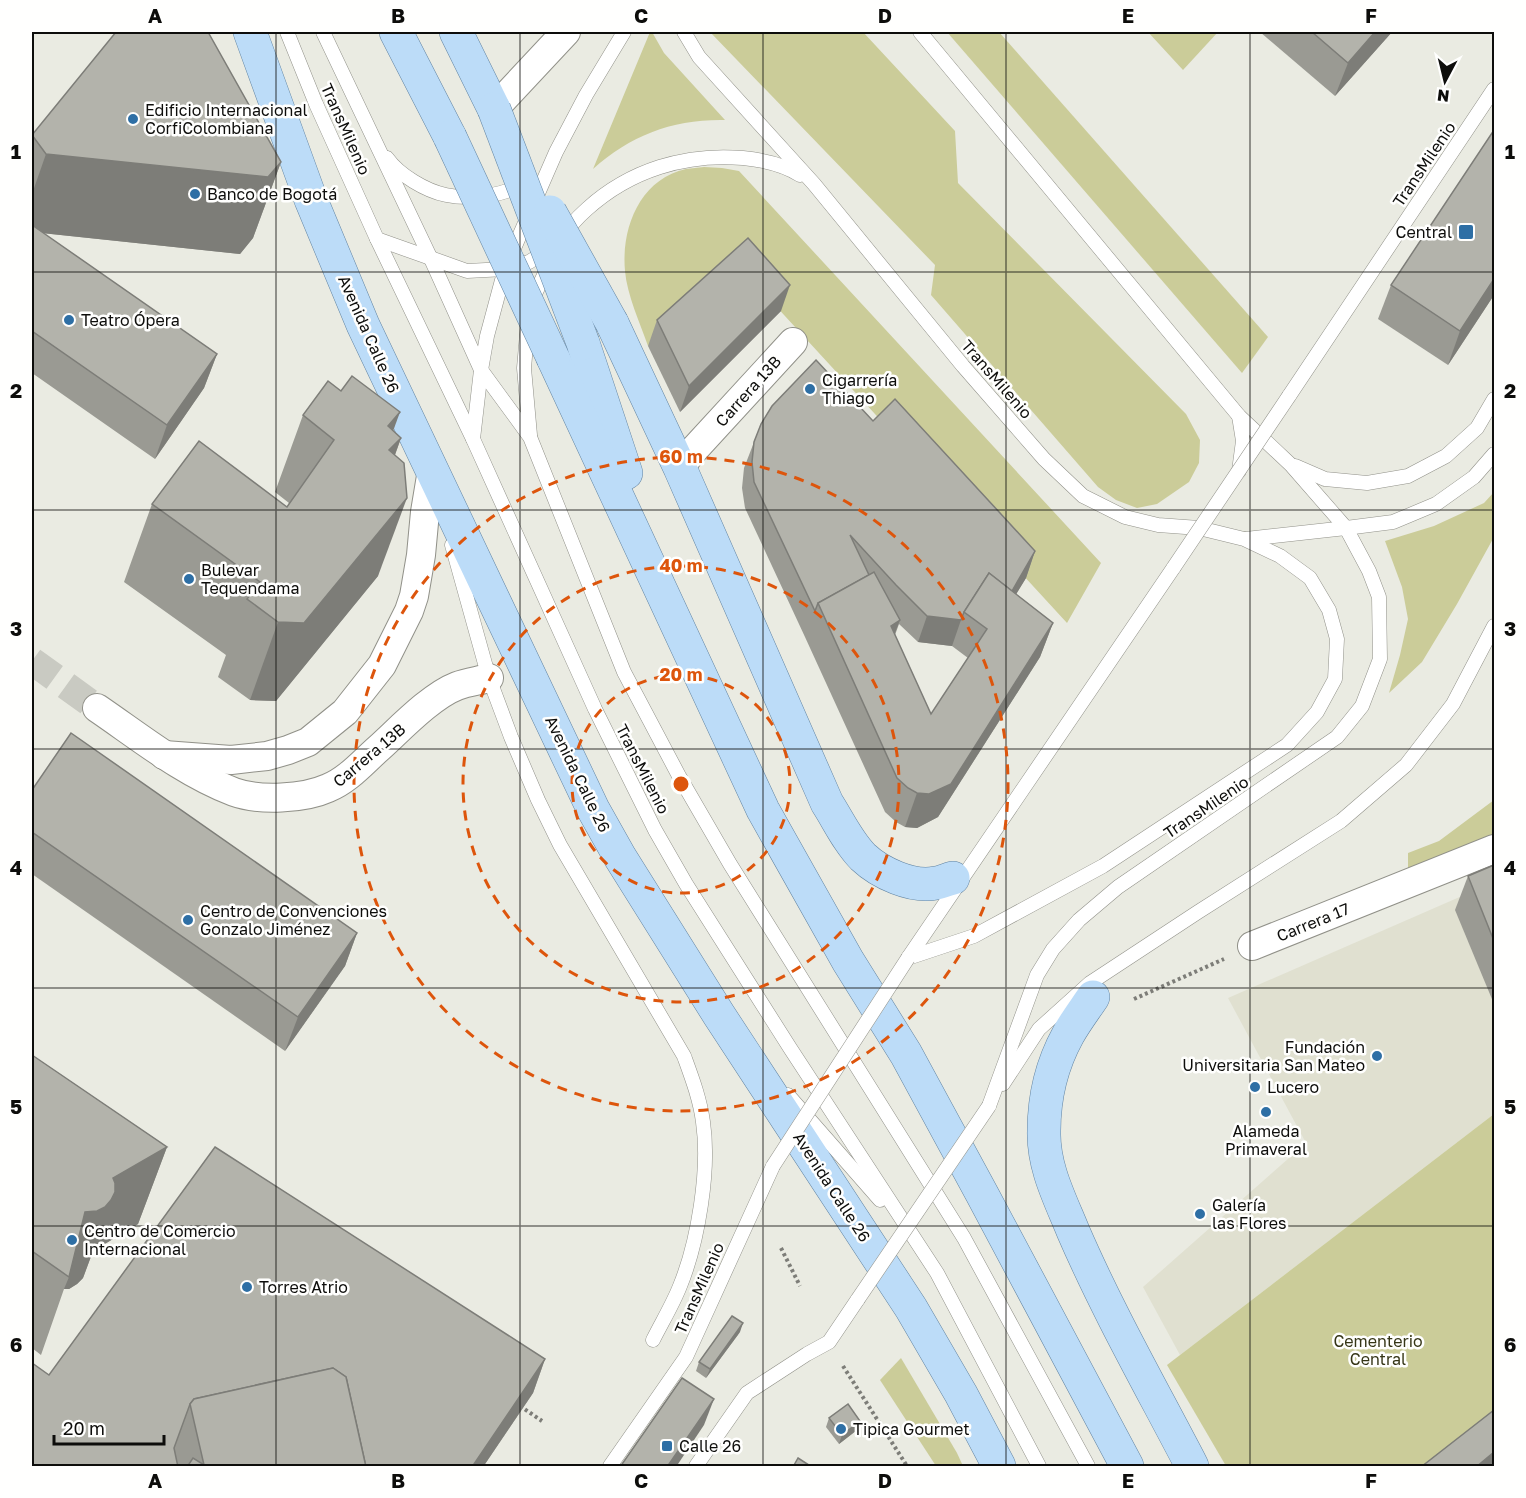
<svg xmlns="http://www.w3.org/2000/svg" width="1526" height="1498" font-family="'Golos Text',sans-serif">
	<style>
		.built { fill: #e0e0d0 }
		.green { fill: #cbcc99 }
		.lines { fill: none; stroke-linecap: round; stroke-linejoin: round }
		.minor-tunnel { stroke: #c9cac2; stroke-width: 28; stroke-dasharray: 28 14; stroke-linecap: butt }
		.service-casing { stroke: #919189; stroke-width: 15 }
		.minor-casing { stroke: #919189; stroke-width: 30 }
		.primary-casing { stroke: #6284a2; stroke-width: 34 }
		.path { stroke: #7d7d78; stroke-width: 4; stroke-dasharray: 3 3; stroke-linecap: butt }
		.service { stroke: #fff; stroke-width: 14 }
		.minor { stroke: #fff; stroke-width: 28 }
		.primary { stroke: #bcdcf8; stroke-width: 33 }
		.service-bridge-casing { stroke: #919189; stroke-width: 15; stroke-linecap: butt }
		.primary-bridge-casing { stroke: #6284a2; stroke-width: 34; stroke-linecap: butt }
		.service-bridge { stroke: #fff; stroke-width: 14 }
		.primary-bridge { stroke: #bcdcf8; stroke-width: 33 }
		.wall { fill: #9a9a93; fill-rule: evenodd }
		.shaded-wall { fill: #7d7d78 }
		.building { fill: #b3b3ab; stroke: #7d7d78; stroke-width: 1.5 }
		.grid { fill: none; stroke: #0d0d0b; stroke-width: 1.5; stroke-opacity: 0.55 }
		.ring { fill: none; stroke: #dd550c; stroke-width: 3; stroke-dasharray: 10 8 }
		.poi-dot { fill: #2e6fa5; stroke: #fffffe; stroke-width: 2 }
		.labels { text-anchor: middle; stroke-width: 5; stroke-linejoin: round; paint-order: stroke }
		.poi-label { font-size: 16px; fill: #0d0d0b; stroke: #fffffe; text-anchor: start }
		.street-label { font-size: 16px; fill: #0d0d0b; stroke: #fffffe }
		.park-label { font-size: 16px; fill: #353516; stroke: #fffffe }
		.centre { fill: #dd550c; stroke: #fffffe; stroke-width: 3 }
		.ring-label { font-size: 18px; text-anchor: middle; font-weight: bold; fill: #dd550c; stroke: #fffffe; stroke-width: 5; stroke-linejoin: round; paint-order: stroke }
		.neatline { fill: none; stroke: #0d0d0b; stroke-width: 2 }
		.grid-label { font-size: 20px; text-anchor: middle; font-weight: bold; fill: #0d0d0b }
	</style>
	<rect width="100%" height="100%" fill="#eaebe2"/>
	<polygon class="built" points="1494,882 1494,1114 1180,1355 1143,1287 1306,1143 1228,998"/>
	<g class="green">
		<path d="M650,32H652L664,53L725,120C673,119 631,135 593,169Z"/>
		<polygon points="710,32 863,32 955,131 958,183 1186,414 1200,440 1199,463 1189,482 1157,504 1137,508 1116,500 1098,487 931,295 935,265"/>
		<polygon points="947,32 999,32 1268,337 1242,373"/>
		<polygon points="1148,32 1218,32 1183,70"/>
		<path d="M704,167L722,168L739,171L1101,563L1067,623L738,265L648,346C640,323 627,295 625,271C621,228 640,179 686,169C692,168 698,168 704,167Z"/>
		<polygon points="1494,492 1494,537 1457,604 1422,662 1389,693 1400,655 1408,619 1402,587 1385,541 1434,526 1484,503"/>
		<polygon points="1494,800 1494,837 1408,872 1408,853 1439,841"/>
		<polygon points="1494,1114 1494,1466 1226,1466 1167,1365"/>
		<polygon points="901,1358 957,1453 963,1466 936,1466 880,1380"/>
	</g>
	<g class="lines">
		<polyline class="minor-tunnel" points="32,661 97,708"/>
		<g class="service-casing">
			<g id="service">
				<polyline points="287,32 316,104 377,239 473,439 595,709 655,830 686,884 790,1048 937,1273 1039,1466"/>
				<polyline points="323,32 431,259 481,370 530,437 624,672 679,776 730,864 964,1238 1088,1466"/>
				<polyline points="684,32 699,57 814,184 963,366 1044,459 1083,496 1125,517 1158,525 1199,528 1244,539 1280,556 1310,578 1329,610 1337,639 1335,679 1317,712 1287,745 1103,866 974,936 908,958"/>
				<polyline points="920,32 1239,416 1291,465 1346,528 1369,571 1379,597 1380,659 1362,706 1337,737 1118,887 1079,920 1053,949 1037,975 989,1106"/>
				<path d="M387,158C399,175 426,191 446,195C465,199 489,197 507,191C513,188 519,184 524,181"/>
				<path d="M563,237C569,226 578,217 587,209C630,170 686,153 743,158C763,160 783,164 800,175"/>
				<polyline points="377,239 467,271 505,269 529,262 548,250"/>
				<polyline points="530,304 549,265"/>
				<polyline points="528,323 524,368 530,435"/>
				<polyline points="1289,396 1494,89"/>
				<polyline points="1239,416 1243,441 1239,471"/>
				<polyline points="473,439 481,370 487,336 505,269 556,152 586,95 624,32"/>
				<polyline points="1295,466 1325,479 1367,483 1408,476 1446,456 1477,428 1494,399"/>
				<polyline points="1246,539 1346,528 1393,522 1436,504 1474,477 1494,454"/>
				<path d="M452,545L489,678L511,737L538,800L560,845L684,1056C692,1078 700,1099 703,1122C710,1170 698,1242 680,1286C673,1304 662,1322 653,1340"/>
				<polyline points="908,958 1174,567"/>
				<polyline points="1003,1084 1039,1029 1090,983 1198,912 1341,821 1406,765 1453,704 1494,626"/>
				<polyline points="788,1095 880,1200"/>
				<polyline points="610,1466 686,1357 773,1166"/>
				<polyline points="696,1466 747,1393 807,1354 829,1342 858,1299"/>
			</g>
		</g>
		<g class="minor-casing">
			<g id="minor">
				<polyline points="494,109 566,32"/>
				<polyline points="680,468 691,453 793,342"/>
				<path d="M97,708C141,738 184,773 234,792C259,801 304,799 328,788C348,780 363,762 379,748C400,729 431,696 457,686C467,682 478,681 489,678"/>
				<polyline points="164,755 231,760 267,756 288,750 308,742 345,712 382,665 409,611 414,596 421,555 425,512 432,470"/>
				<polyline points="1252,946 1494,849"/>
			</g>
		</g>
		<g class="primary-casing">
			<g id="primary">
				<polyline points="250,32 311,200 363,325 593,809 620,857 719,1015 911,1308 961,1394 999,1466"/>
				<polyline points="396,32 450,137"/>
				<polyline points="456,32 494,109"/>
				<path d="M612,323L680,468L827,803C838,820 848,842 863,857C880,873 912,888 936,883C942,882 948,879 953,878"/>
				<polyline points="583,343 626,473"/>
				<polyline points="553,358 763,810 848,961 906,1054 982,1194 1127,1466"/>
				<path d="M1093,997C1085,1009 1075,1022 1068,1035C1052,1064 1044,1098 1044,1131C1043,1167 1060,1199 1073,1231C1108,1312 1152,1389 1192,1466"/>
			</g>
		</g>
		<g class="path">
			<polyline points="1134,999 1224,959"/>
			<polyline points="781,1248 800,1286"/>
			<polyline points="843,1366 907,1466"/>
			<polyline points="520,1406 542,1421"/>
		</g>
		<use href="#service" class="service"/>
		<use href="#minor" class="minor"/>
		<use href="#primary" class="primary"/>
		<g class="service-bridge-casing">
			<g id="service-bridge">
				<polyline points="1174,567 1289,396"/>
				<polyline points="773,1166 908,958"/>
				<polyline points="858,1299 989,1106"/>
			</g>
		</g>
		<g class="primary-bridge-casing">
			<g id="primary-bridge">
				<polyline points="494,109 583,343"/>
				<polyline points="450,137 553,358"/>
				<polyline points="550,212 612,323"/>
			</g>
		</g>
		<use href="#service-bridge" class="service-bridge"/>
		<use href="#primary-bridge" class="primary-bridge"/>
	</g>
	<g class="wall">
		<polygon points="1260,32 1392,32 1335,96"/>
		<polygon points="32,135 281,162 253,238 240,254 42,233 217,354 204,388 155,459 32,373"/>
		<polygon points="1391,285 1494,295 1448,365 1378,319"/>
		<polygon points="781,311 680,412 648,346 657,320"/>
		<polygon points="303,415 393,431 401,438 395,455 378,576 276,701 250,700 218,677 226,655 124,582 152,504 287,507 289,503 275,492"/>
		<path d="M873,421L1035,551L1026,578L1016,594L1053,623L1040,657L938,817L917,828L905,827L896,822L885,812L805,637L745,508L742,488L744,468L761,424ZM899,624L918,642L952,646L968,658L931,714L895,635Z"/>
		<polygon points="32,790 357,933 345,966 285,1051 32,874"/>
		<polygon points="1494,865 1494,1004 1455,910 1468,876"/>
		<polygon points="32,1055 167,1147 138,1224 93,1251 83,1278 77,1284 69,1289 64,1289 41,1355 32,1348"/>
		<polygon points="740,1332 706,1378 696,1371 699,1362"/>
		<polygon points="545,1359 533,1393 483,1467 32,1467 49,1375"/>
		<polygon points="829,1418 860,1421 857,1430 839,1444 826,1427"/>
	</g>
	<g class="shaded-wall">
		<polygon points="1375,32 1392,32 1335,96 1348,63"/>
		<polygon points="46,154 281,162 253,238 240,254 32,232 32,194"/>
		<polygon points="1494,279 1494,295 1448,365 1460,331"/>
		<polygon points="790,285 781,311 680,412 689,386"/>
		<polygon points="217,354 204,388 155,459 167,425"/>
		<polygon points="400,412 372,489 388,426"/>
		<polygon points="401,438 373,515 389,450"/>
		<polygon points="407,498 378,576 276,701 250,700 278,622"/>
		<polygon points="1035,551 1026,578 998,624 1007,598"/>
		<polygon points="927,616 961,620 952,646 918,642"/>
		<polygon points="900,620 887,654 891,626"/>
		<polygon points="1053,623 1040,657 938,817 917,828 905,827 917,793"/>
		<polygon points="357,933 345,966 285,1051 298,1017"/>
		<polygon points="167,1147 138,1224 93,1251 83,1278 77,1284 69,1289 64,1289 69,1277 85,1212 113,1178"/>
		<polygon points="743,1323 740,1332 706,1378 710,1369"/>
		<polygon points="545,1359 533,1393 483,1467 472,1467"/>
		<polygon points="714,1399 704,1425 676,1467 667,1467"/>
		<polygon points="860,1421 857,1430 839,1444 842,1435"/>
		<polygon points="1494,1452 1494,1467 1476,1467"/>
	</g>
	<g class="building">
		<polygon points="116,32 208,32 281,162 268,177 46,154 32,135"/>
		<polygon points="1312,32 1375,32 1348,63"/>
		<polygon points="1494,130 1494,279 1460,331 1391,285"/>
		<polygon points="32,225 217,354 167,425 32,331"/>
		<polygon points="748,238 790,285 689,386 657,320"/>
		<polygon points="816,360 873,421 895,399 1035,551 1012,591 989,573 964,612 961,620 927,616 896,585 850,535 869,575 818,603 815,611 754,482 752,462 754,442 761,424 772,406"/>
		<polygon points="352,376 400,412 388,426 401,438 389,450 404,463 407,498 304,623 278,622 247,599 260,582 152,504 199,441 287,507 334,440 303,415 328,381 341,391"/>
		<polygon points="874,572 900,620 891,626 931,714 987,629 964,612 989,573 1053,623 951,784 929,794 917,793 908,788 897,778 818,603"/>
		<polygon points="71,733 357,933 298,1017 32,832 32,790"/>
		<polygon points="1494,865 1494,941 1468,876"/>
		<polygon points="32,1055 167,1147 113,1178 115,1183 115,1192 111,1200 105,1207 97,1211 85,1212 69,1277 32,1251"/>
		<polygon points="215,1147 545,1359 472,1467 366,1467 346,1377 333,1368 194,1399 190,1404 174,1448 178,1467 32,1467 32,1363 49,1375"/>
		<polygon points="732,1316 743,1323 710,1369 699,1362"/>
		<polygon points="333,1368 346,1377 366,1467 187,1467 193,1458 204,1465 190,1404 194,1399"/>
		<polygon points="682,1378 714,1399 667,1467 620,1467"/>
		<polygon points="848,1404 860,1421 842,1435 829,1418"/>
		<polygon points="1494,1410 1494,1452 1476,1467 1421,1467"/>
		<polygon points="798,1458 812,1467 793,1467"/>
	</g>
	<path class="grid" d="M276,32V1466M520,32V1466M763,32V1466M1006,32V1466M1250,32V1466M32,272H1494M32,510H1494M32,749H1494M32,988H1494M32,1226H1494"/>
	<g class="ring">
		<circle cx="681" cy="784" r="109"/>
		<circle cx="681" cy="784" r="218"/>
		<circle cx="681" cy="784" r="327"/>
	</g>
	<g class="poi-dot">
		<circle cx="133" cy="119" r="6"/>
		<circle cx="195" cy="194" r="6"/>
		<rect x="1458" y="224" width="16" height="16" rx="3"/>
		<circle cx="69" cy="320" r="6"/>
		<circle cx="810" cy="389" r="6"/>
		<circle cx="189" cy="579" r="6"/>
		<circle cx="188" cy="920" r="6"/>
		<circle cx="1377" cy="1056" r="6"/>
		<circle cx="1255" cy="1087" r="6"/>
		<circle cx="1266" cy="1112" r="6"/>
		<circle cx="1200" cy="1214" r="6"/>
		<circle cx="72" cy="1240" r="6"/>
		<circle cx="247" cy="1287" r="6"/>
		<circle cx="841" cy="1429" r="6"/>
		<rect x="661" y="1440" width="12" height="12" rx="3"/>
	</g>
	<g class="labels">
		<g class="poi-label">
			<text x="145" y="116">Edificio Internacional<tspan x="145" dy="18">CorfiColombiana</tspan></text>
			<text x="207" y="200">Banco de Bogotá</text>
			<text x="1452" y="238" text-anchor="end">Central</text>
			<text x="81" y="326">Teatro Ópera</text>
			<text x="822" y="386">Cigarrería<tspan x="822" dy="18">Thiago</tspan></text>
			<text x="201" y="576">Bulevar<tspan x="201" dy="18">Tequendama</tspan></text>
			<text x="200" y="917">Centro de Convenciones<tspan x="200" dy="18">Gonzalo Jiménez</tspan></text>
			<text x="1365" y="1053" text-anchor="end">Fundación<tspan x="1365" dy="18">Universitaria San Mateo</tspan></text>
			<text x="1267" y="1093">Lucero</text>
			<text x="1266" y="1137" text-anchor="middle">Alameda<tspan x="1266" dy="18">Primaveral</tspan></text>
			<text x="1212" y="1211">Galería<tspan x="1212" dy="18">las Flores</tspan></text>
			<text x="84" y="1237">Centro de Comercio<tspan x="84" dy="18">Internacional</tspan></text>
			<text x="259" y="1293">Torres Atrio</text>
			<text x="853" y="1435">Tipica Gourmet</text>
			<text x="679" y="1452">Calle 26</text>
		</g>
		<g class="street-label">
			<text transform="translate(346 129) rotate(66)" y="6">TransMilenio</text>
			<text transform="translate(1424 164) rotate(-56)" y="6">TransMilenio</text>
			<text transform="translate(369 334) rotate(66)" y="6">Avenida Calle 26</text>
			<text transform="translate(997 379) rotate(49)" y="6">TransMilenio</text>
			<text transform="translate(748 391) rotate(-48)" y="6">Carrera 13B</text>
			<text transform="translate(369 755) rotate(-40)" y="6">Carrera 13B</text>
			<text transform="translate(643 769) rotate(63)" y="6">TransMilenio</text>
			<text transform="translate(578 774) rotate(64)" y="6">Avenida Calle 26</text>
			<text transform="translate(1206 807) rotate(-34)" y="6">TransMilenio</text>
			<text transform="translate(1313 922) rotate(-22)" y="6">Carrera 17</text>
			<text transform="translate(832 1187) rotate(57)" y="6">Avenida Calle 26</text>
			<text transform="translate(699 1288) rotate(-66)" y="6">TransMilenio</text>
		</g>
		<g class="park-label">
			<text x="1378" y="1347">Cementerio<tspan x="1378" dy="18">Central</tspan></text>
		</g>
	</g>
	<circle cx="681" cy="784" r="9" class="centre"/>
	<g class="ring-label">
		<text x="681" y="463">60 m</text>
		<text x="681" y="572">40 m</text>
		<text x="681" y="681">20 m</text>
	</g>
	<rect width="1526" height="1498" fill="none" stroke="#fffffe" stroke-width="66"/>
	<g transform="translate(1445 81) rotate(187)" stroke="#fffffe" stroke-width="4.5" paint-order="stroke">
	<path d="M0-4.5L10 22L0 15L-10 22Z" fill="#0d0d0b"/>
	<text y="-9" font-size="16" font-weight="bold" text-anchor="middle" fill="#0d0d0b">N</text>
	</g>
	<path d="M54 1435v9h110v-9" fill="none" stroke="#0d0d0b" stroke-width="3"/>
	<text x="63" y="1435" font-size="18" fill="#0d0d0b" stroke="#fffffe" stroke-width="4.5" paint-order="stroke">20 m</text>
	<rect x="33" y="33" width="1460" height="1432" class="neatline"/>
	<g class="grid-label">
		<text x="155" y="23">A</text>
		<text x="398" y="23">B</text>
		<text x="641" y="23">C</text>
		<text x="885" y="23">D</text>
		<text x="1128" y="23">E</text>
		<text x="1371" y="23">F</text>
		<text x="16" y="159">1</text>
		<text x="1510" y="159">1</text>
		<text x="16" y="398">2</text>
		<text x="1510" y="398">2</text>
		<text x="16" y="636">3</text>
		<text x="1510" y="636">3</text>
		<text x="16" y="875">4</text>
		<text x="1510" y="875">4</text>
		<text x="16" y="1114">5</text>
		<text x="1510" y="1114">5</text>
		<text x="16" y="1352">6</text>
		<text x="1510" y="1352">6</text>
		<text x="155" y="1488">A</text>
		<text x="398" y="1488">B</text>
		<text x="641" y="1488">C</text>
		<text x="885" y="1488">D</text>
		<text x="1128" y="1488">E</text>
		<text x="1371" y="1488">F</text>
	</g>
</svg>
